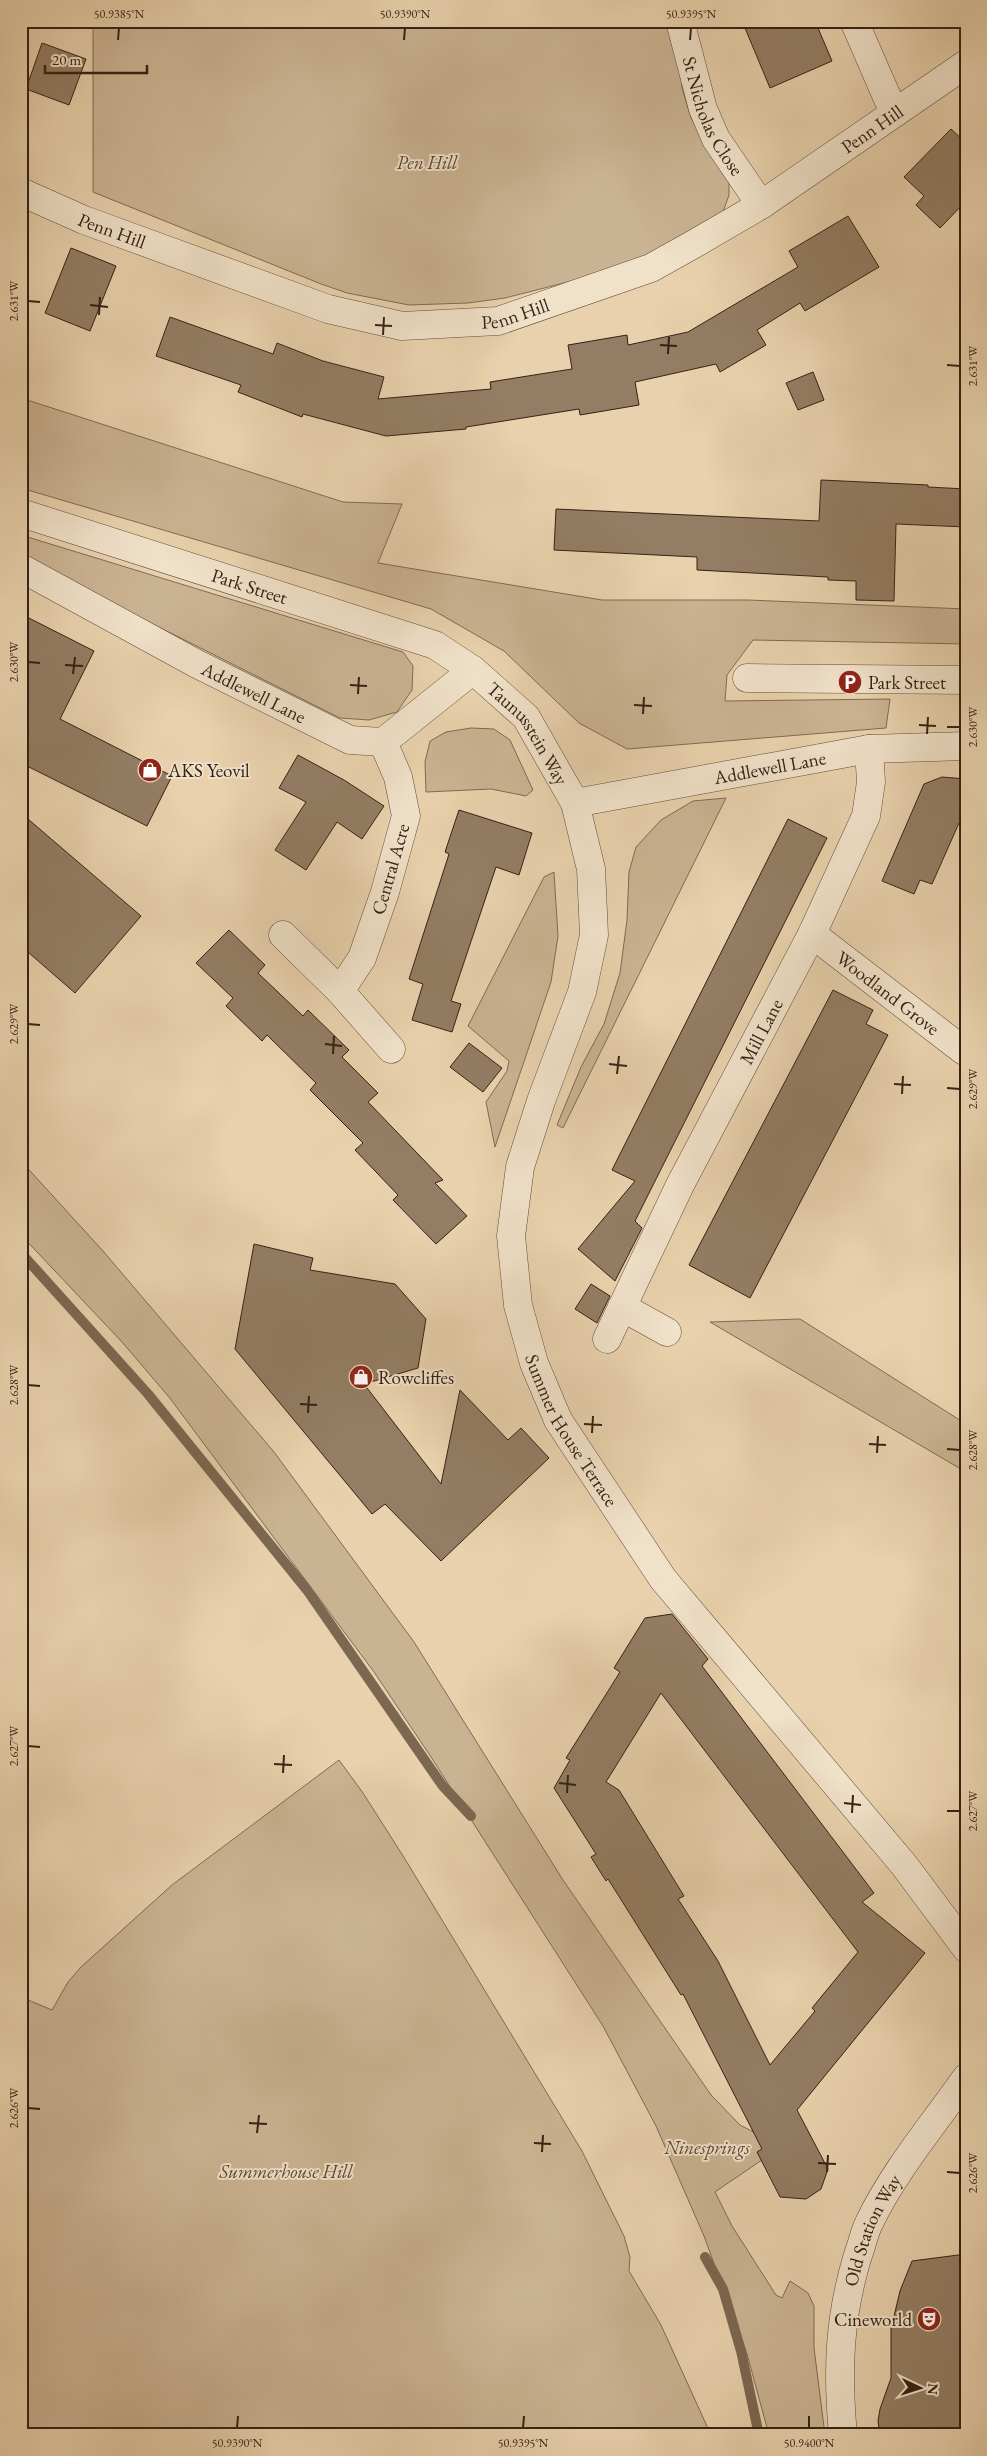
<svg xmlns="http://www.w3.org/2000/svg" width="987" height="2456" font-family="'EB Garamond',serif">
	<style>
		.green { fill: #cab392; stroke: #806a54 }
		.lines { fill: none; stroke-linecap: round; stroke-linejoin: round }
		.stream { stroke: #7c6751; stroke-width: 10 }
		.building { fill: #937d64; stroke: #362115; fill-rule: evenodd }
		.minor-casing { stroke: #624d3b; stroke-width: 29 }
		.minor { stroke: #f0e1c9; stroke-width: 28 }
		.ticks { fill: none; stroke: #362115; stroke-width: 2 }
		.labels { text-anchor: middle; stroke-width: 4; stroke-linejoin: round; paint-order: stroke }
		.street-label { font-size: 19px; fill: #362115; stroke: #f0e1c9 }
		.park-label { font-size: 19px; font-style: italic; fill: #5b4634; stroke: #f0e1c9 }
		.poi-label { font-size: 19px; fill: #362115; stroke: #f0e1c9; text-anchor: start }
		.neatline { fill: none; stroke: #362115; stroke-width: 2 }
		.ticks-label { font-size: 12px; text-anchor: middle; fill: #362115 }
	</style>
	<rect width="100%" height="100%" fill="#e8d1ac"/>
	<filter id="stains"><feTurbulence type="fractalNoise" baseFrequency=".004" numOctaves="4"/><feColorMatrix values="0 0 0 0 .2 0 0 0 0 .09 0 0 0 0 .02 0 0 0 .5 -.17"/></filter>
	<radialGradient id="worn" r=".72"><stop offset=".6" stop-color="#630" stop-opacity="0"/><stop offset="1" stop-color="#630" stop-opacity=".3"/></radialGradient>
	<g class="green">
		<polygon points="93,21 674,21 678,36 682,88 691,118 724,172 729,183 729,195 722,215 700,230 611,271 505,298 468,303 409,305 347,293 321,284 93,192"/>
		<polygon points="21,398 343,502 402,504 378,563 602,600 748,600 966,609 966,644 753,640 727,675 725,701 890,699 886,728 627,749 579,723 504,651 431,609 21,488"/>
		<polygon points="21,535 403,652 413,666 412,690 397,712 369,720 340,718 21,558"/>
		<polygon points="471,728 494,729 510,740 533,790 526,796 491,789 426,792 425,762 430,741 446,732"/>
		<polygon points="726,798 563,1128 557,1125 581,1067 604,1024 620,973 627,920 629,872 636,847 661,820 693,801"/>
		<polygon points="554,872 558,936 551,982 495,1147 486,1102 507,1071 509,1061 468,1026 544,877"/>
		<polygon points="21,1161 103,1251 274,1452 414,1642 563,1880 711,2095 740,2125 769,2140 778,2149 715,2192 732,2226 776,2295 782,2298 790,2281 808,2293 814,2306 814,2348 825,2435 769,2435 747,2354 704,2236 656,2126 603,2026 431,1757 374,1672 169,1397 122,1342 21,1235"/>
		<polygon points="800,1319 966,1424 966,1472 710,1322"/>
		<polygon points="339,1760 363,1793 405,1859 582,2151 624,2236 630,2257 629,2271 661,2325 711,2435 21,2435 21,1997 52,2010 68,1982 81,1967 172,1885"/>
	</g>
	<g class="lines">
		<g class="stream">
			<polyline points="21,1253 148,1394 307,1590 442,1785 471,1816"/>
			<polyline points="705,2257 723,2289 741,2351 759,2435"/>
		</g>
	</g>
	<g class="building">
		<polygon points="760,21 815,21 832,61 770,88 745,28"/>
		<polygon points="42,43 86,59 69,105 26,89"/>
		<polygon points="951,129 966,143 966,201 940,228 916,205 924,196 904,177"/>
		<polygon points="848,216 879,267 805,311 800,303 757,330 766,345 720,372 716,364 635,382 639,405 580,415 579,409 466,427 466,429 386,436 303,414 302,417 238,392 241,385 156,356 170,317 273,354 277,343 323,361 384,377 378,399 491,389 490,382 572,369 568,345 627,335 628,345 688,332 798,267 789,251"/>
		<polygon points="71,248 116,266 90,331 45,313"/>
		<polygon points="813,372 824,400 798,410 786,383"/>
		<polygon points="821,480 928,485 928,487 966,489 966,527 896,524 894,601 856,600 856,581 828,580 828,577 697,570 697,557 554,550 556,509 819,521"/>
		<polygon points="21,614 94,651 60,719 172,776 147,826 21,763"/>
		<polygon points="298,755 344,780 384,806 362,839 337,822 306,870 275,850 306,802 279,788"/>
		<polygon points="942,777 966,779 966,823 959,823 932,884 920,880 914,894 882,881 924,784"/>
		<polygon points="459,810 532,833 519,875 496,867 451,1001 461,1004 452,1032 412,1020 423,984 409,979 449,854 445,852"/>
		<polygon points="21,813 141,916 75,993 21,946"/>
		<polygon points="788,819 827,838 635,1221 642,1228 615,1281 578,1249 635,1181 612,1170"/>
		<polygon points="229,930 265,965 258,973 303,1016 308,1010 349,1050 342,1057 378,1093 368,1102 443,1180 435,1183 467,1216 436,1244 393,1200 398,1195 355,1150 363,1143 310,1090 316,1083 267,1035 262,1041 226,1006 233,998 196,963"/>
		<polygon points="833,990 873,1010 866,1024 888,1035 750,1298 689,1265"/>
		<polygon points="469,1043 502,1068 483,1092 450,1067"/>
		<polygon points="254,1244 313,1258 310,1270 395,1284 426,1319 418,1368 364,1384 441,1484 460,1390 508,1440 521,1428 549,1458 441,1561 385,1504 372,1514 235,1349"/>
		<polygon points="591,1284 610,1296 597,1323 575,1309"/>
		<path d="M672,1614L708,1659L702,1666L874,1893L862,1902L925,1953L797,2110L828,2169L821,2189L806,2199L780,2197L757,2152L762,2149L683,1994L681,1995L608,1879L606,1881L591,1857L596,1854L554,1788L570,1760L566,1758L620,1672L614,1668L645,1618ZM661,1693L858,1952L812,2008L815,2011L770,2065L718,1961L678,1899L684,1896L619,1790L606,1782Z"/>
		<polygon points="966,2254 966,2435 880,2435 878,2421 880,2409 891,2378 891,2329 900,2291 912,2261"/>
	</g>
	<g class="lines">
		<g class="minor-casing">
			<g id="minor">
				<path id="s1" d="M680,21L703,109L716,139L761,205"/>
				<polyline points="854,21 894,113"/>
				<path id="s2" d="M21,192L84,220L328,309L402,326L498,321L651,268L694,244L761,205L966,64"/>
				<path id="s3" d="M21,513L435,645L473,670L526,717L575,803L591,869L594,935L582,992L541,1101L520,1167L511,1236L518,1305L534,1363L558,1420L663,1579L904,1865L966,1948"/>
				<path id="s4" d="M21,568L197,664L350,740L383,742L473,670"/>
				<polyline points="747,678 966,680"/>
				<polyline points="383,742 398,777 406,816 385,892 362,958 340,991 391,1049"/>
				<path id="s5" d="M575,803L869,749L966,746"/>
				<path id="s6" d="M812,934L964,1051"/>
				<polyline points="283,935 340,991"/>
				<polyline points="622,1307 667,1332"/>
				<path id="s7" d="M607,1339L680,1185L812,934L866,816L871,782L869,749"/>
				<path id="s8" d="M843,2435C837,2371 839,2317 858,2255C862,2245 864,2233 869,2223C894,2171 933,2125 966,2078"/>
			</g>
		</g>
		<use href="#minor" class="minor"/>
	</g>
	<path class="ticks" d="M118,40L119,28M404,40L405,28M690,40L691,28M28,301L40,302M90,305L108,307M99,315L100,297M375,325L392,326M383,335L384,317M660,345L677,346M668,354L669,337M947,365L960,366M28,662L40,663M65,665L83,666M73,674L75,657M350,685L367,686M358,694L359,677M634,705L652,706M643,714L644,697M919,725L936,726M947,727H960M927,734L928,717M28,1024L40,1025M325,1044L342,1046M333,1054L334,1036M609,1064L627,1066M617,1074L619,1056M894,1084L911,1085M947,1088L960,1089M902,1094L903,1076M28,1385L40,1386M300,1404L317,1405M308,1413L309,1396M584,1424L602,1425M592,1433L593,1416M869,1444L886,1445M947,1449L960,1450M877,1453L878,1436M28,1746L40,1747M274,1764L292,1765M283,1773L284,1755M559,1783L576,1785M567,1793L568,1775M844,1803L861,1805M947,1811H960M852,1813L853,1795M28,2108L40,2109M249,2123L267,2124M257,2133L259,2115M534,2143L551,2144M542,2152L543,2135M818,2163L836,2164M827,2172L828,2155M947,2172L960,2173M237,2428L238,2416M523,2428L524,2416M809,2428V2416"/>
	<defs>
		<g id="parking-disc" transform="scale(1.25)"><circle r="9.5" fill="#8f2418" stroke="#f0e1c9"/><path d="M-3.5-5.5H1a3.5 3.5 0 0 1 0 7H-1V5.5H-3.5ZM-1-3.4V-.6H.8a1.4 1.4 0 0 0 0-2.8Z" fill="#fff"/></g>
		<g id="shop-disc" transform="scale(1.25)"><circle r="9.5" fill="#8f2418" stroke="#f0e1c9"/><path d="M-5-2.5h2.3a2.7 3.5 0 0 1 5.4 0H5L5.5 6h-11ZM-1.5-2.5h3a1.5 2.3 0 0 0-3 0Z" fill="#fff"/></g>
		<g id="theatre-disc" transform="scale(1.25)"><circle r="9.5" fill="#8f2418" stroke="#f0e1c9"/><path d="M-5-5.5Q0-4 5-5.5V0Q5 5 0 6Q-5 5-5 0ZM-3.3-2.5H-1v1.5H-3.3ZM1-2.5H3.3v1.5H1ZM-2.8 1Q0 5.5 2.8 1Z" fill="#fff"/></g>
	</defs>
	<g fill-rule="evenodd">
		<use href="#parking-disc" x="850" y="682"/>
		<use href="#shop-disc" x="150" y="770"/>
		<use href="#shop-disc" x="361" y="1377"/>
		<use href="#theatre-disc" x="929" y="2319"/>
	</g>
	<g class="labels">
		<g class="street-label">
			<text dy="7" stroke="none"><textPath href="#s1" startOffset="101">St Nicholas Close</textPath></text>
			<text dy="7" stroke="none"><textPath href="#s2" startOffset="924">Penn Hill</textPath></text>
			<text dy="7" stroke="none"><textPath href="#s2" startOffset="99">Penn Hill</textPath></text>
			<text dy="7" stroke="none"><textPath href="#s2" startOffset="519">Penn Hill</textPath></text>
			<text dy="7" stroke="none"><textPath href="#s3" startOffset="240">Park Street</textPath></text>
			<text dy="7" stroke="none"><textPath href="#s4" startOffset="264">Addlewell Lane</textPath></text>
			<text dy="7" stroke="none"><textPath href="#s3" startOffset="565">Taunusstein Way</textPath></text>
			<text dy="7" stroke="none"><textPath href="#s5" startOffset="198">Addlewell Lane</textPath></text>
			<text transform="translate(390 869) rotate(-74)" y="7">Central Acre</text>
			<text dy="7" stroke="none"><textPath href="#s6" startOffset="96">Woodland Grove</textPath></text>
			<text dy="7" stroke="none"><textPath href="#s7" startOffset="344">Mill Lane</textPath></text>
			<text dy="7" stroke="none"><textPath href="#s3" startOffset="1304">Summer House Terrace</textPath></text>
			<text dy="7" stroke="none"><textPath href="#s8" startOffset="210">Old Station Way</textPath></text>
		</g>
		<g class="park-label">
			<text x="427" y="169">Pen Hill</text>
			<text x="707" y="2154">Ninesprings</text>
			<text x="286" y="2178">Summerhouse Hill</text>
		</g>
		<g class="poi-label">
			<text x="868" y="689">Park Street</text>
			<text x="168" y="777">AKS Yeovil</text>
			<text x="378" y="1384">Rowcliffes</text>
			<text x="912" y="2326" text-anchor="end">Cineworld</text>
		</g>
	</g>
	<rect width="987" height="2456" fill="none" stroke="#e8d1ac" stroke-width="55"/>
	<g transform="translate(920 2388) rotate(94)" stroke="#f0e1c9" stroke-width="4" paint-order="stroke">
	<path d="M0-4L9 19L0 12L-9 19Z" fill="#362115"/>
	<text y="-8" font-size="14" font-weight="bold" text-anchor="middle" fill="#362115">N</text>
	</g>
	<path d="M45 65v8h102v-8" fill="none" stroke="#362115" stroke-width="2.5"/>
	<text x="52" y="65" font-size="15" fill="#362115" stroke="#f0e1c9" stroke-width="4" paint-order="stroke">20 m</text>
	<rect x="28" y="28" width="932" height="2400" class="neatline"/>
	<g class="ticks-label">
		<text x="119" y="18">50.9385°N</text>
		<text x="405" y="18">50.9390°N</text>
		<text x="691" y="18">50.9395°N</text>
		<text transform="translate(14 301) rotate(-90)" y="4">2.631°W</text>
		<text transform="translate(973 366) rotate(-90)" y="4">2.631°W</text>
		<text transform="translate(14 662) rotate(-90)" y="4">2.630°W</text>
		<text transform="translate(973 727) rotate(-90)" y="4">2.630°W</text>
		<text transform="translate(14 1024) rotate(-90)" y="4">2.629°W</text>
		<text transform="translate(973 1089) rotate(-90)" y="4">2.629°W</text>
		<text transform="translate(14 1385) rotate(-90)" y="4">2.628°W</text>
		<text transform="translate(973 1450) rotate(-90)" y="4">2.628°W</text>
		<text transform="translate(14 1746) rotate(-90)" y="4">2.627°W</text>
		<text transform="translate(973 1811) rotate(-90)" y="4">2.627°W</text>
		<text transform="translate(14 2108) rotate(-90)" y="4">2.626°W</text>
		<text transform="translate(973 2173) rotate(-90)" y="4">2.626°W</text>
		<text x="237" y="2447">50.9390°N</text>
		<text x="523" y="2447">50.9395°N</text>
		<text x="809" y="2447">50.9400°N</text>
	</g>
	<rect width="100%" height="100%" filter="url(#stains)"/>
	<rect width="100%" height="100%" fill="url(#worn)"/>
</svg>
